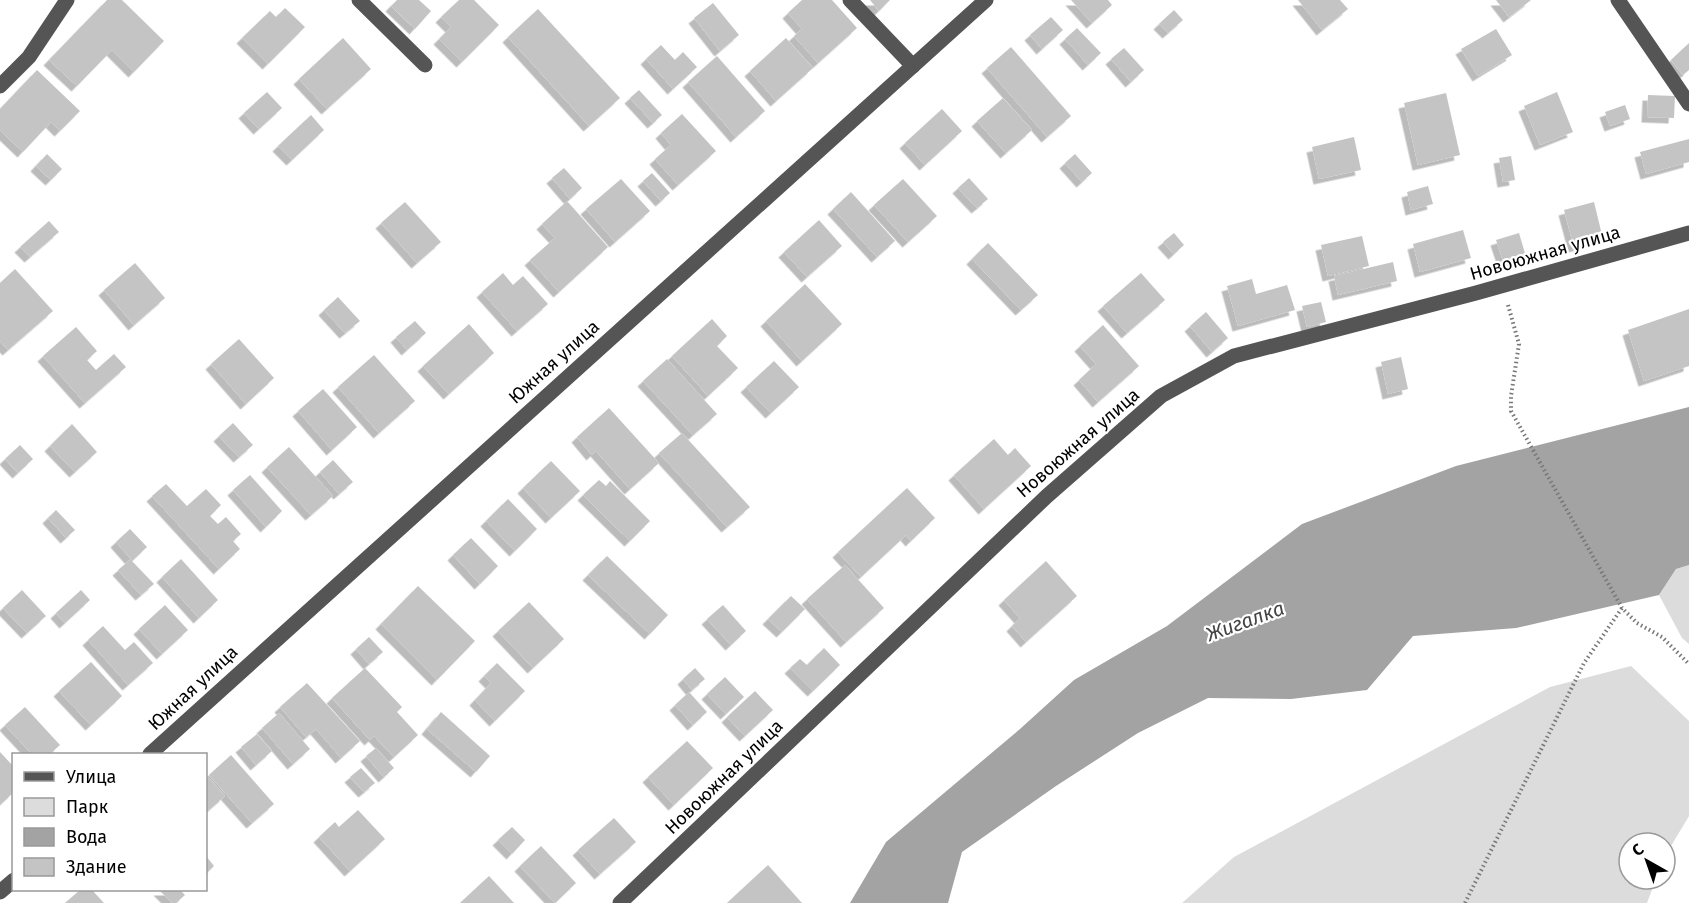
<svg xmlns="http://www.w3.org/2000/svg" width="1689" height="903" font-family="'Fira Sans',sans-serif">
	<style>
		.green { fill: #dcdcdc }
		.water { fill: #a3a3a3 }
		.building { fill: #c4c4c4; filter: url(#shadow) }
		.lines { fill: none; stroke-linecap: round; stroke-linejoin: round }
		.path { stroke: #777; stroke-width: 4; stroke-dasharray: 1.5 3; stroke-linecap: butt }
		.minor { stroke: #555; stroke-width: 15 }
		.labels { text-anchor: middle; stroke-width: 4.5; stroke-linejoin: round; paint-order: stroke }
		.street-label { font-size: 18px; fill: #000; stroke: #fff }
		.water-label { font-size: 20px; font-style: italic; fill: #444; stroke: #fff }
	</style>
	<defs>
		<filter id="shadow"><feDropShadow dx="-5.5" dy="5.5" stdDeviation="0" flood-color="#0004"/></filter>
	</defs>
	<rect width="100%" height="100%" fill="#fff"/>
	<g class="green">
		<polygon points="1689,565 1689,644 1682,638 1659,595 1676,569"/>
		<polygon points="1631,666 1689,721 1689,816 1665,856 1665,843 1629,843 1629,879 1656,879 1647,903 1182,903 1234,857 1550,687"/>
	</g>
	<polygon class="water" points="1689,407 1689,565 1676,569 1659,595 1516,628 1413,636 1367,690 1291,699 1208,698 1138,733 1056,786 962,852 948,903 850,903 886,842 1020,729 1074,680 1167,626 1302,524 1456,466"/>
	<g class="building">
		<polygon points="107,0 122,0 164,41 134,72 112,50 77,86 49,60"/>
		<polygon points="397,0 419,0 431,11 415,29 391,6"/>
		<polygon points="459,0 474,0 499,25 462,62 439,39 451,27 441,17"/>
		<polygon points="802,0 832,0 857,28 818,63 794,36 802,29 788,13"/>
		<polygon points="870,0 890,0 879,11"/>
		<polygon points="1071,0 1108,0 1112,5 1092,23"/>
		<polygon points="1298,0 1340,0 1348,9 1322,30"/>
		<polygon points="1496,0 1531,0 1509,17"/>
		<polygon points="713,3 739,35 720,51 694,18"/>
		<polygon points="285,8 305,27 268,64 242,38 270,11 276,17"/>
		<polygon points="538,9 620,98 589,126 508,37"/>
		<polygon points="1174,10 1183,20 1168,33 1159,24"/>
		<polygon points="1051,17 1063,30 1042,49 1030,35"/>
		<polygon points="1077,28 1101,53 1088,65 1065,39"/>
		<polygon points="1496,29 1512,55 1478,76 1461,49"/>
		<polygon points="343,38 371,69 327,109 299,79"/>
		<polygon points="786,38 813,68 776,101 750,71"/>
		<polygon points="1689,43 1689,70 1683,75 1671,60"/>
		<polygon points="661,45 675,60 683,52 697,67 673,89 646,59"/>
		<polygon points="1011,47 1071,116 1047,137 987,68"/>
		<polygon points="1124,48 1144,70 1131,82 1111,59"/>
		<polygon points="717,56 765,111 736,137 688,82"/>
		<polygon points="37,70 80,111 60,131 51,122 23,152 0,130 0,109"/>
		<polygon points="639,90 662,115 653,123 630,98"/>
		<polygon points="267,92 282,108 259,129 244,113"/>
		<polygon points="1557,92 1573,132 1540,145 1524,106"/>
		<polygon points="1446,93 1460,155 1418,165 1404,103"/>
		<polygon points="1648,95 1675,96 1674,118 1647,117"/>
		<polygon points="1003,98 1032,130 1006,153 977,121"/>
		<polygon points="1625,105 1630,119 1610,126 1605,112"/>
		<polygon points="942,109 962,131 925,165 905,143"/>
		<polygon points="682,114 716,151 678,185 655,159 671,145 661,133"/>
		<polygon points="311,115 324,130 292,160 278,146"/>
		<polygon points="1354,137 1361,170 1319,179 1312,147"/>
		<polygon points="1689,139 1689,162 1646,174 1640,152"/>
		<polygon points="47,154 62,169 51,180 36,166"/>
		<polygon points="1075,154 1092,173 1082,182 1065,163"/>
		<polygon points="1511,156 1515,180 1503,182 1499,158"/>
		<polygon points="564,168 582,188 570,199 552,178"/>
		<polygon points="652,173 670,193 661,201 643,181"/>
		<polygon points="969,178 988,199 977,208 958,188"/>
		<polygon points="621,179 650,211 615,242 586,209"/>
		<polygon points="903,179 937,216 908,242 874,205"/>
		<polygon points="1428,186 1433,204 1411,210 1407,192"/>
		<polygon points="851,192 895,241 877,257 833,209"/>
		<polygon points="567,201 608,247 559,292 530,260 555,238 542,224"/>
		<polygon points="405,202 441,242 417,263 381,223"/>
		<polygon points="1594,202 1603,239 1574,247 1564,210"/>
		<polygon points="819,220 842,246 807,277 784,252"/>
		<polygon points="49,221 59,232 30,257 20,247"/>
		<polygon points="1463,230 1471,258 1420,272 1413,244"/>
		<polygon points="1174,233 1184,245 1174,254 1163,242"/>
		<polygon points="1519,233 1527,260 1505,267 1496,240"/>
		<polygon points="1362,236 1369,266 1328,276 1321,245"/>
		<polygon points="988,243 1038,295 1021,310 972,259"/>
		<polygon points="1393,262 1397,281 1338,295 1334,276"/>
		<polygon points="135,263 165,298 134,325 104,290"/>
		<polygon points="15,269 53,311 8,350 0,341 0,283"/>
		<polygon points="503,273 513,285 523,276 548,304 517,331 482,292"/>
		<polygon points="1141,273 1165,300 1127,333 1103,306"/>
		<polygon points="1252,279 1256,294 1287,285 1295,310 1238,326 1227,286"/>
		<polygon points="805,284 842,324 802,361 766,321"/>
		<polygon points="338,297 360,321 345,333 324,310"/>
		<polygon points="1321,302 1326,322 1307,327 1302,306"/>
		<polygon points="1689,309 1689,366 1644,381 1628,330"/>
		<polygon points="1206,312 1228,338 1212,352 1190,326"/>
		<polygon points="712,319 727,336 717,346 738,368 708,396 672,356"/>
		<polygon points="415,321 426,333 407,350 396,337"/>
		<polygon points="469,324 494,353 449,394 423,366"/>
		<polygon points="1103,325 1139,366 1098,402 1079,380 1096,364 1080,346"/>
		<polygon points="76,327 97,351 87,360 96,370 114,354 126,367 85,403 43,356"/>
		<polygon points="239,339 274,378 246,404 211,364"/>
		<polygon points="374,355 415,401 379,433 338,387"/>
		<polygon points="1401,357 1408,389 1388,394 1381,362"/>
		<polygon points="667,359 717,414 693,435 643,381"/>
		<polygon points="774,361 799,387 771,413 746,387"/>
		<polygon points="323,389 357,427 332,450 298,411"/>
		<polygon points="609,408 659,463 630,489 596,451 592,455 577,437"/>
		<polygon points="233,423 253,445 239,457 219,436"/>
		<polygon points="72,424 97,452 75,472 50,446"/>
		<polygon points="682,433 750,507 727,527 659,453"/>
		<polygon points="994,439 1008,455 1015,448 1031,466 984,509 954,475"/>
		<polygon points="20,445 33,459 18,473 5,459"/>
		<polygon points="289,447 333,496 311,515 267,467"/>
		<polygon points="333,460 353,482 339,494 320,472"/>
		<polygon points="551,461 580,491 551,518 523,488"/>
		<polygon points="250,475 282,511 266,527 233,490"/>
		<polygon points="599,480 606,486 610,481 650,521 630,541 583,495"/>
		<polygon points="166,484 187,506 206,489 221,505 210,516 218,524 226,517 241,534 233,541 240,549 219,569 152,496"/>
		<polygon points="907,488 935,518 911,541 906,535 861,577 838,552"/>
		<polygon points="508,499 537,529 515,551 486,521"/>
		<polygon points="56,510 75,530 66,538 48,518"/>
		<polygon points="130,529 147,547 132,561 154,584 141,595 118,570 131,559 116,542"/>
		<polygon points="471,538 498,566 480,584 453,555"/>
		<polygon points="607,556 668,615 650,634 588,575"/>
		<polygon points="181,559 218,600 199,618 162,577"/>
		<polygon points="1046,561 1077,596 1026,642 1012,626 1020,618 1004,600"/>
		<polygon points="845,565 884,608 846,642 807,599"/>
		<polygon points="418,586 475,641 437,680 381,624"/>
		<polygon points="22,590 46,616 27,633 3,608"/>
		<polygon points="81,590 90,600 65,623 56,613"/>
		<polygon points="791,596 805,609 782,632 768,619"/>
		<polygon points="529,602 564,639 533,668 498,631"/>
		<polygon points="165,605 188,630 162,654 139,629"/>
		<polygon points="723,605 746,631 731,645 707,619"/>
		<polygon points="103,626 125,650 134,642 153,663 128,685 88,640"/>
		<polygon points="369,637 383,652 369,664 356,649"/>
		<polygon points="824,648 840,665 813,691 790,668 800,659 807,665"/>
		<polygon points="91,662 122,696 91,725 59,691"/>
		<polygon points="497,663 525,691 495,721 475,700 491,683 484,676"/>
		<polygon points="365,668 402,707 397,712 418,735 394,757 374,736 370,740 332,698"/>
		<polygon points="695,668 705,679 692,690 683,679"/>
		<polygon points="725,677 744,697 726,714 707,694"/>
		<polygon points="307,683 360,741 341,758 316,729 306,737 280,707"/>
		<polygon points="755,691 773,710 745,736 727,717"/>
		<polygon points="689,692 707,712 693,725 675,705"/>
		<polygon points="25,707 60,745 50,754 32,754 5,725"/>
		<polygon points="441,712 490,756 476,772 427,729"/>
		<polygon points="279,713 310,749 293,764 262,728"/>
		<polygon points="257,734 272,751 256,765 241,747"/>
		<polygon points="687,741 713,768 674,805 648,777"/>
		<polygon points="376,748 394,768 384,777 366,756"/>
		<polygon points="0,752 14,767 14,792 0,805"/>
		<polygon points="231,755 274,804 252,823 209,775"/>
		<polygon points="361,768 375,783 364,792 350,777"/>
		<polygon points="209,778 225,796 209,810 206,806 206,780"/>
		<polygon points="358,810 385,839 350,871 319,837 335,822 339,827"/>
		<polygon points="614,818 636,842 600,874 578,850"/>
		<polygon points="512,827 525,840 512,854 498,840"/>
		<polygon points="541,846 576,883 555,903 520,866"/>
		<polygon points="206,856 214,866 206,874"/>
		<polygon points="768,865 802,903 727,903"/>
		<polygon points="489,876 514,903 460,903"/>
		<polygon points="80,890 92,890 104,903 65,903"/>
		<polygon points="159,890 180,890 185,895 176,903 172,903"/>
	</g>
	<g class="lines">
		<g class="path">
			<polyline points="1508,305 1519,344 1511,396 1511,411 1622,608 1637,623 1662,637 1689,664"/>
			<polyline points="1465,903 1584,663 1622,608"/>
		</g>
		<g class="minor">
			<polyline points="359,0 425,65"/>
			<polyline points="850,0 913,66"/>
			<polyline points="1618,0 1689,104"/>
			<polyline points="0,86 29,57 67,0"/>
			<polyline points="150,754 986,0"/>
			<polyline points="0,892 14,880"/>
			<polyline points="620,903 1047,496 1161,396 1234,356 1476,293 1689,233"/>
		</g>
	</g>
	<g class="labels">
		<g class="street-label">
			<text transform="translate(1545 253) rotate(-16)" y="6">Новоюжная улица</text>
			<text transform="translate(554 362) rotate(-42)" y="6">Южная улица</text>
			<text transform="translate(1078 443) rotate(-41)" y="6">Новоюжная улица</text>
			<text transform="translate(193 688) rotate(-43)" y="6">Южная улица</text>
			<text transform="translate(724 777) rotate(-44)" y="6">Новоюжная улица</text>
		</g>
		<g class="water-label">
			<text transform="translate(1245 621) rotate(-20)" y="7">Жигалка</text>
		</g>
	</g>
	<rect x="12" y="753" width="195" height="138" fill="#ffffff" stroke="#999999" stroke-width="1.5"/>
	<rect x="24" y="772" width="30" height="9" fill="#555555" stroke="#999999" stroke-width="1.5"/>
	<text x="66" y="783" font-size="18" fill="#000000">Улица</text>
	<rect x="24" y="798" width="30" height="18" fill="#dcdcdc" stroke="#999999" stroke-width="1.5"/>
	<text x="66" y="813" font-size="18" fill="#000000">Парк</text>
	<rect x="24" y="828" width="30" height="18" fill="#a3a3a3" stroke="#999999" stroke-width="1.5"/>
	<text x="66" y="843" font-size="18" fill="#000000">Вода</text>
	<rect x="24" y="858" width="30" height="18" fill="#c4c4c4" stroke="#999999" stroke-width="1.5"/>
	<text x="66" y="873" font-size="18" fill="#000000">Здание</text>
	<g transform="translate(1647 861) rotate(320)"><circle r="28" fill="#ffffff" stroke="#999999" stroke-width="1.5"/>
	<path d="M0-4.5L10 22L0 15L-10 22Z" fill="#000000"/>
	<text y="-9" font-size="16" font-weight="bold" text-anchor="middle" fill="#000000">С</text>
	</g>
</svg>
